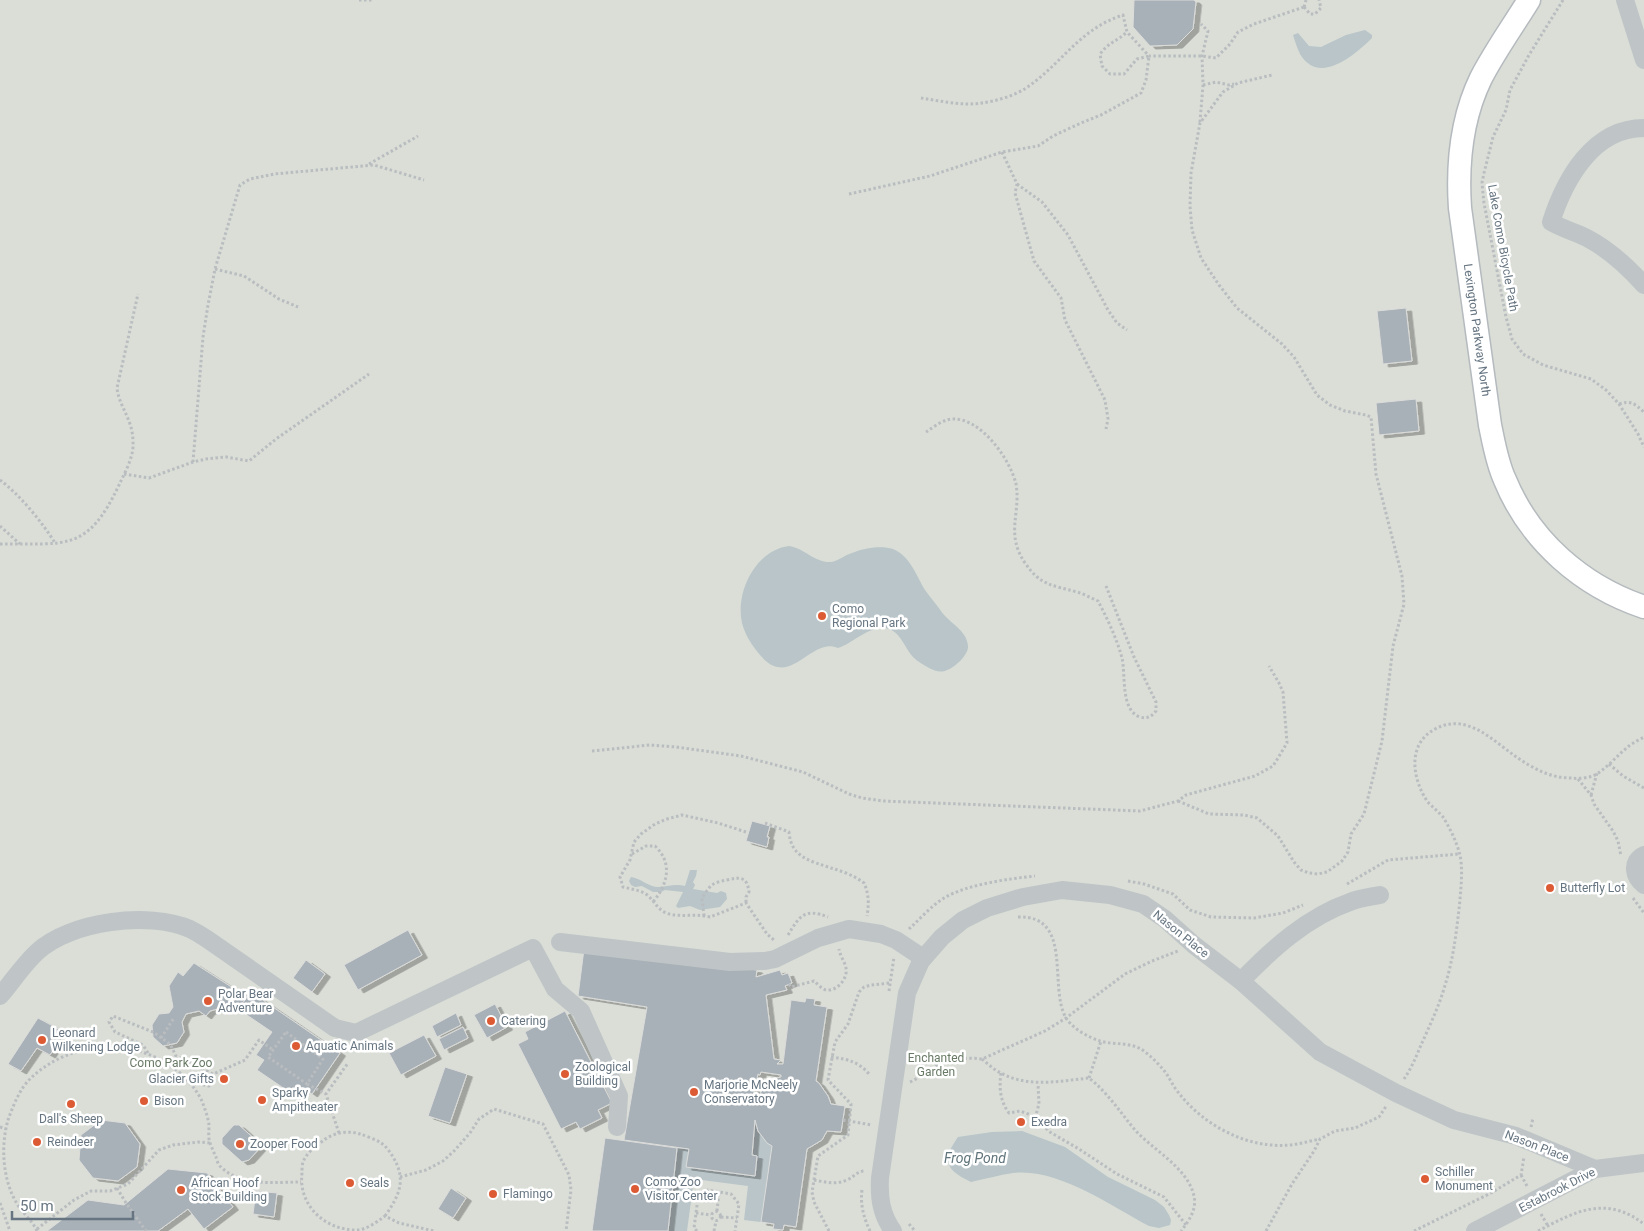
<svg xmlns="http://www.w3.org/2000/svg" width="1644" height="1231" font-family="Roboto,sans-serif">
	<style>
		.green { fill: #daded7 }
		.water { fill: #b9c5c9 }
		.building { fill: #a8b1b7; stroke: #dcdcda; fill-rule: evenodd; filter: url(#shadow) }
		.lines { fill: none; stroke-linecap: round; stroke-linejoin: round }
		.major-casing { stroke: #b5babe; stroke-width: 25 }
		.path { stroke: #babdc0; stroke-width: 3; stroke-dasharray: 2.5 2.5; stroke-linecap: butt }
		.minor { stroke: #bfc4c7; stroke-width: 18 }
		.major { stroke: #fff; stroke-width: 22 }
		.poi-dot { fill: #dc5b35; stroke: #fff; stroke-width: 2 }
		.labels { text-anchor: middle; stroke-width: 5; stroke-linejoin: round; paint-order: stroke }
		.street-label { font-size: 12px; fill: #667581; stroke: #fff }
		.poi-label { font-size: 12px; fill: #667581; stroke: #fff; text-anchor: start }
		.park-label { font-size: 12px; fill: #687a65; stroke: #fff }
		.water-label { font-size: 14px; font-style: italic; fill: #60747b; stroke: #fff }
	</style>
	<defs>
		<filter id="shadow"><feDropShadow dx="5.5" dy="3" stdDeviation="0" flood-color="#0004"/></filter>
	</defs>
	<rect width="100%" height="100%" fill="#fafaf8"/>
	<rect class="green" x="0" y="0" width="1644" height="1231"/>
	<g class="water">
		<path d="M1365,30L1372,35V38C1355,55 1319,86 1300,54C1297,48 1295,41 1293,35L1298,33L1309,46L1321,47L1346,35Z"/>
		<path d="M789,546C804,548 815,563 831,562C838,561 845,555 852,553C863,548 881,545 893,549C910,556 916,575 925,590C930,597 936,604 941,611C949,623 967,630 968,646C969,654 955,668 947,670C941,673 935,671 929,668C924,665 918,662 913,657C904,647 899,627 882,628C865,629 853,643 838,648C815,638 797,675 774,666C766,663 761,656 756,650C750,642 745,634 742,623C735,592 756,550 789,546Z"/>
		<path d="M690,870H697L696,876L693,882L695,885L693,889L717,893L721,891L726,893L727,899L720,907L700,910L690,906L678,908L676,906L683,892L665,890L661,892H653L642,886L635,887L631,885L629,881L631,877C640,878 649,887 657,887C666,887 676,883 685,886Z"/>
		<path d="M755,1120C758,1131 763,1140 772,1146L761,1222L744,1220L748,1186L694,1179L687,1231H668L677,1148L689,1149L687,1167L755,1176L757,1157L752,1155Z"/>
		<path d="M1022,1131L1065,1147L1108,1177L1155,1200L1164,1207L1169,1215L1171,1220L1170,1225L1159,1228L1149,1226C1112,1206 1056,1167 1013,1173C999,1175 985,1179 971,1182C946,1170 941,1161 958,1137L992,1132Z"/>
	</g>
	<g class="building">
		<polygon points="1134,0 1194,0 1196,2 1193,29 1177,45 1150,46 1133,27"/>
		<polygon points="1406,308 1412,361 1383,364 1377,311"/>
		<polygon points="1416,399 1419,431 1379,435 1376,403"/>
		<polygon points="752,821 770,826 767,837 769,837 767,847 746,841"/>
		<polygon points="408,930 422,955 358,990 344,965"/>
		<path d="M584,949L757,970L756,977L780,970L782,975L788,973L792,983L785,986L787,990L766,995L774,1059L781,1060L777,1064H783L791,1000L805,1002L806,998L815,999L814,1005L827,1007L816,1081L819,1083L828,1096L831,1104L845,1106L841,1132L827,1131L822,1140L807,1149L796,1227L784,1225L783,1230L773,1229L774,1224L761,1222L772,1146L767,1143L758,1131L755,1120L752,1155L757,1156L755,1176L686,1167L689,1149L624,1140L647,1007L578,996ZM761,1072L781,1075V1077L776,1078L763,1088L758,1098L753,1097L758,1074L760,1075Z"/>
		<polygon points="306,960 325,974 312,992 293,978"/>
		<polygon points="194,963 247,997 238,1009 233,1005 210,1011 206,1016 199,1011 186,1014 182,1022 184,1032 177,1043 163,1046 153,1037 152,1025 159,1014 169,1013 173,1007 169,986 178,972 183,976"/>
		<polygon points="251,992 340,1053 312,1094 305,1089 298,1098 257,1070 264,1060 256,1055 272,1032 238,1009"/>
		<polygon points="495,1004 507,1027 487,1038 474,1015"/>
		<polygon points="565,1011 612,1103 598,1110 602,1118 580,1129 576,1122 561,1129 518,1044 528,1039 525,1032"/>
		<polygon points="456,1013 461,1025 437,1037 432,1026"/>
		<polygon points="38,1018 64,1032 50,1055 37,1048 21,1071 8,1064"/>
		<polygon points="463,1027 468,1038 444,1050 439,1039"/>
		<polygon points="424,1035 436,1056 401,1075 389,1053"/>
		<polygon points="445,1067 467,1074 450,1123 428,1116"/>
		<polygon points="101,1120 125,1123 140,1144 137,1167 118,1181 93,1178 79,1160 81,1135"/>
		<polygon points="234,1125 239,1125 259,1143 260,1148 249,1160 242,1162 222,1144 222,1138"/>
		<polygon points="605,1138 677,1148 668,1231 592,1231"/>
		<polygon points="168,1169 207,1173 233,1207 204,1229 188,1209 158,1231 47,1231 88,1200 124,1205"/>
		<polygon points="451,1188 466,1198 453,1218 438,1209"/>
		<polygon points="256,1191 277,1193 274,1217 253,1214"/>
	</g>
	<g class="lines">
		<g class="major-casing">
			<path id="major" d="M1529,0C1513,26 1495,51 1481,78C1461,119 1457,163 1460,208L1490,425C1494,444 1497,463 1505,480C1530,541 1582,586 1644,607"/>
		</g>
		<g class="path">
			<polyline points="359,0 374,0"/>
			<polyline points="1563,0 1529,55 1510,90 1506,110 1493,137 1484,173 1482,183 1484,203 1506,317 1512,339 1523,354 1543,365 1591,379 1606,390 1619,404 1638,434 1644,447"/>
			<polyline points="1304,7 1310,14 1315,14 1321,8 1319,0"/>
			<polyline points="1304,7 1306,0"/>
			<polyline points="1203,85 1216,82 1229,85 1234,84"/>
			<path d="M921,98C941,101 962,106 982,103C996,101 1014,96 1026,88C1062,64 1079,29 1123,15L1127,32L1149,56H1202L1216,58L1230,44L1238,32L1254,24L1304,7"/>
			<polyline points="1200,122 1203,85 1202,56 1208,31 1201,24"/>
			<polyline points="1002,152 1017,184 1015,193 1034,261 1061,298 1065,320 1105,400 1108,419 1106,429"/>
			<polyline points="369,164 418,136"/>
			<polyline points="1017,184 1042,202 1068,235 1108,310 1117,323 1127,330"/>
			<path d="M849,194L930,176L1002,152L1038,146L1053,136L1081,123L1101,115L1141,93L1146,80L1149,56L1137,59L1124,74H1110L1102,66L1100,54C1109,42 1116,42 1127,32"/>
			<polyline points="215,269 244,276 279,299 298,307"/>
			<path d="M1619,404C1631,400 1635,404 1644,412"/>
			<path d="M926,432C934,427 943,419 953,419C981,418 1010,459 1016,484C1021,514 1005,533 1025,563C1041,586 1052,585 1077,592C1084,594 1091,598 1098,601C1107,618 1117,639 1122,658C1126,675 1120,710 1140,717C1147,719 1151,717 1156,711V702L1134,657L1106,586"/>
			<polyline points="193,462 203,337 208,305 215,269 240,185 250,179 274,174 374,165 424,180"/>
			<polyline points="124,474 149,478 193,462 206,459 226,457 249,461 276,439 369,374"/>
			<path d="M0,480C19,494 43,523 55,543"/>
			<polyline points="0,526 20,544"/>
			<path d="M0,544C66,543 87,553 119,485C125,472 134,457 133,442C133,419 119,407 117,388L138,294"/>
			<polyline points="592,751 650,745 676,747 741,756 803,772 849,794 862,798 883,801 1140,811 1178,801 1186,795 1255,776 1273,766 1278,758 1287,743 1283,692 1279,683 1269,666"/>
			<polyline points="1609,764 1623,776 1644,788"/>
			<polyline points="1578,779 1591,795 1594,804 1613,831 1618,841 1621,856"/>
			<polyline points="1591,795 1597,773"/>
			<polyline points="1178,801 1209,814 1244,815 1257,818 1278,836 1294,862 1301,870 1309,873 1318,874 1327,872 1342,861 1348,852 1351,834 1364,814 1382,741 1393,646 1404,604 1402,576 1376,474 1371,417 1366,415 1345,411 1330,405 1317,395 1294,357 1282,344 1237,308 1219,285 1201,258 1192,230 1190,206 1191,173 1200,123 1223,92 1238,83 1272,75"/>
			<path d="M765,823L789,832C791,858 811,861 831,868C842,871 855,876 864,883C869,894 869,904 867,916"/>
			<path d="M746,832L718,823L682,815L667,819L655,824L641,834L634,842L630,860L620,877L623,887C631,889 639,890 646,894C654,900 657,909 666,913C680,918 696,913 710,917L746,903L767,934L775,941"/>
			<path d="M632,854L646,846H655C673,863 668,884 653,902"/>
			<polyline points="1128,881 1144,884 1173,894 1190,910 1211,917 1254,918 1283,913 1303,905"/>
			<polyline points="1347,884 1388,860 1459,854"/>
			<polyline points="1633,898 1644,913"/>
			<path d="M704,916L702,898C705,894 708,888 712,885C716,882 722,881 727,880C740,877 747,876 749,892L746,897V903"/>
			<path d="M1018,917C1074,915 1048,987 1066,1018C1073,1029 1088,1037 1100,1041C1114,1045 1128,1042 1141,1049C1150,1055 1159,1064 1166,1073C1170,1079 1173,1086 1178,1092C1203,1125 1247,1149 1290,1145C1300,1144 1310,1141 1320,1139"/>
			<path d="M909,929C920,919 931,906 944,898C968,884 1008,879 1035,876"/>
			<path d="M788,935C800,915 805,908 828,917"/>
			<path d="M789,984L791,987L814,981C818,984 822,990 827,990C837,991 848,979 846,968C845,962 840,956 839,949"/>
			<polyline points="889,991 894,957"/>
			<polygon points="286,1032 323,1059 307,1084 268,1057"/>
			<polyline points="161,1038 174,1018"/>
			<polyline points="148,1053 143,1045 115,1032 109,1022 113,1016 153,1032 170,1044 176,1056 213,1074 245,1060 259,1040 273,1050"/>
			<path d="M831,1057C848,1059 859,1062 870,1075"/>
			<path d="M982,1059C988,1064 994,1070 1001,1073C1028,1088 1060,1081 1089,1078C1108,1093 1120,1112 1135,1130C1153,1150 1188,1168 1194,1196C1197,1209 1189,1221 1181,1231"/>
			<path d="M1001,1073C999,1088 1000,1101 1009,1113L1020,1111L1031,1115L1044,1125L1048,1131L1079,1149L1117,1174L1164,1197L1186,1225"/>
			<polyline points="1089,1078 1101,1041"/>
			<path d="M1404,1079C1411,1069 1416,1057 1421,1045C1430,1025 1440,1004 1446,982C1454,956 1457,927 1460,900C1461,885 1463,870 1460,855C1457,843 1450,828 1443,817C1438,811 1432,807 1427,801C1412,778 1407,744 1435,729C1467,712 1492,740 1515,756C1532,768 1550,778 1571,778C1578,779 1586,778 1593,776C1607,769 1616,756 1628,747C1632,743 1639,740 1644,737"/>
			<polyline points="188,1082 209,1086 213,1074"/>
			<path d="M910,1082C920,1078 927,1069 938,1065C951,1059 968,1057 982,1059L1045,1031L1066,1018L1125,974L1152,961L1178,951"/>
			<polyline points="307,1084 326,1094"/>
			<polyline points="1035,1118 1039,1104 1038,1084"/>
			<polyline points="843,1120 872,1125"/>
			<polyline points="0,1127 6,1129"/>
			<polyline points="1531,1127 1533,1118"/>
			<polyline points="339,1133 326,1094 348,1063"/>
			<polyline points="1521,1175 1527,1186"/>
			<polyline points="400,1177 426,1170 443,1161 454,1151 470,1133 479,1119 494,1109 543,1124 569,1175 571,1190 566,1231"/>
			<path d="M814,1180C825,1182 836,1185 847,1180C854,1177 857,1171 865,1171"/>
			<polyline points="117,1188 126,1203 146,1231"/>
			<path d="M862,1190C860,1205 864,1218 870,1231"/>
			<polyline points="0,1203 10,1231"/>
			<polyline points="717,1211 719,1192"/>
			<circle cx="716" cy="1216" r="4.5"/>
			<polyline points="696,1213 711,1215"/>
			<polyline points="1541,1214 1548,1226"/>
			<path d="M385,1216C399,1196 407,1180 393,1157C390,1152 386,1146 381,1143C375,1139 366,1136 360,1134C348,1130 333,1133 324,1140C316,1146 307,1152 303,1162C302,1165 302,1170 302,1173C298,1205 325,1231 358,1230C367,1229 377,1222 385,1216L399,1223L434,1231"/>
			<polyline points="721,1217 737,1218"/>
			<polyline points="909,1224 915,1231"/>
			<polyline points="37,1229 74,1200 91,1191 110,1191 128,1184 159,1150 173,1145 198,1142 210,1143"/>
			<path d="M37,1231C33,1222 25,1215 19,1207C3,1183 0,1148 8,1120C13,1106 20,1088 31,1078C80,1031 167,1038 201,1099C204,1106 208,1117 209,1125C209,1131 208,1138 210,1143C212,1148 214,1153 216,1157C217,1160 218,1165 221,1167C241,1187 276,1182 301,1182"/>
			<polyline points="697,1231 694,1228 698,1198 708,1190 731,1194 739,1204 735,1231"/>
			<polyline points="714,1231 716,1221"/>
			<polyline points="829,1231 814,1202 812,1192 818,1156 848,1135 851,1104 828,1080 835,1042 848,1024 859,992 864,987 871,985 890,983"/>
			<polyline points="1266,1231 1292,1184 1314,1151 1320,1139 1335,1131 1355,1128 1379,1117 1387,1105"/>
			<polyline points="1414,1231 1491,1193 1521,1175 1524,1157"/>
			<path d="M1538,1231C1576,1211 1606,1195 1644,1224"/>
		</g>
		<g class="minor">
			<polyline points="1625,0 1644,60"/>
			<path d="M1644,128C1593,128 1565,179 1551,222C1563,229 1575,232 1587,238C1610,250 1627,266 1644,285"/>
			<path d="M1644,855C1630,862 1634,877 1644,885"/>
			<polyline points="560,942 730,962 765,961 775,959 818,938 849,929 881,934 896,940 923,958"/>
			<path d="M1241,981C1272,949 1307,917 1350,902C1359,898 1370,897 1380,895"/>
			<path d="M0,996C12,982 23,965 37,952C70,921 149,911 190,929C196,932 201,935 207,939L335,1028L356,1033L533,948L555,989L581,1011L619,1096L617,1127"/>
			<path d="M893,1231C881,1214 879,1198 880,1178L907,993L921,961L942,937L963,920L987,908L1023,897L1062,890L1110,895L1143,904L1165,919L1194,945L1241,981L1320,1052L1396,1093L1454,1120L1516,1136L1595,1169"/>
			<polyline points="1475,1231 1595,1169 1644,1163"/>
		</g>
		<use href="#major" class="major"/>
	</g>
	<g class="poi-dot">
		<circle cx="822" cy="616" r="5"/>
		<circle cx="1550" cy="888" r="5"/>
		<circle cx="208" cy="1001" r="5"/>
		<circle cx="491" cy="1021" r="5"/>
		<circle cx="42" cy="1040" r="5"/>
		<circle cx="296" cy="1046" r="5"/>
		<circle cx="565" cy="1074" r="5"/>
		<circle cx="224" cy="1079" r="5"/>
		<circle cx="694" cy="1092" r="5"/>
		<circle cx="262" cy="1100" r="5"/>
		<circle cx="144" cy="1101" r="5"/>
		<circle cx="71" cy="1104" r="5"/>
		<circle cx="1021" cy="1122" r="5"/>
		<circle cx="37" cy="1142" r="5"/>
		<circle cx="240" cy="1144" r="5"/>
		<circle cx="1425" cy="1179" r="5"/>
		<circle cx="350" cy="1183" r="5"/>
		<circle cx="635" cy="1189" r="5"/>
		<circle cx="181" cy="1190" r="5"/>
		<circle cx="493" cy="1194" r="5"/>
	</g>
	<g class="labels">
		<g class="street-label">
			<text transform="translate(1503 248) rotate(80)" y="4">Lake Como Bicycle Path</text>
			<text transform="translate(1477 330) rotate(82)" y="4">Lexington Parkway North</text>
			<text transform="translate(1181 934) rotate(39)" y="4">Nason Place</text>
			<text transform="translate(1537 1146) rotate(21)" y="4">Nason Place</text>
			<text transform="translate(1557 1190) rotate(-27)" y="4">Estabrook Drive</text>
		</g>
		<g class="poi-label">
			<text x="832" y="613">Como<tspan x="832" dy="14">Regional Park</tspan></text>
			<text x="1560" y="892">Butterfly Lot</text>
			<text x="218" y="998">Polar Bear<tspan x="218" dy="14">Adventure</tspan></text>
			<text x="501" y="1025">Catering</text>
			<text x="52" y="1037">Leonard<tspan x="52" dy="14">Wilkening Lodge</tspan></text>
			<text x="306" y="1050">Aquatic Animals</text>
			<text x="575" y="1071">Zoological<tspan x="575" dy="14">Building</tspan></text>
			<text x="214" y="1083" text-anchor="end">Glacier Gifts</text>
			<text x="704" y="1089">Marjorie McNeely<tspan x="704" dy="14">Conservatory</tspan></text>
			<text x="272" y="1097">Sparky<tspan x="272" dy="14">Ampitheater</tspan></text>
			<text x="154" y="1105">Bison</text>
			<text x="71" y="1123" text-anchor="middle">Dall's Sheep</text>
			<text x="1031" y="1126">Exedra</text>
			<text x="47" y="1146">Reindeer</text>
			<text x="250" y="1148">Zooper Food</text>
			<text x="1435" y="1176">Schiller<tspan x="1435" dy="14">Monument</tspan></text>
			<text x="645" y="1186">Como Zoo<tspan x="645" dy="14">Visitor Center</tspan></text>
			<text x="191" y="1187">African Hoof<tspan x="191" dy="14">Stock Building</tspan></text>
			<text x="360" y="1187">Seals</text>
			<text x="503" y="1198">Flamingo</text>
		</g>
		<g class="park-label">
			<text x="936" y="1062">Enchanted<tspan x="936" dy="14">Garden</tspan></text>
			<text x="171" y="1067">Como Park Zoo</text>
		</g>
		<g class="water-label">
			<text x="975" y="1163">Frog Pond</text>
		</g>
	</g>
	<path d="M12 1211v8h121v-8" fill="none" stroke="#667581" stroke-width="2.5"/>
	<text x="20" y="1211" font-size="15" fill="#667581" stroke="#ffffff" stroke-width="4" paint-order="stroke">50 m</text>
</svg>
